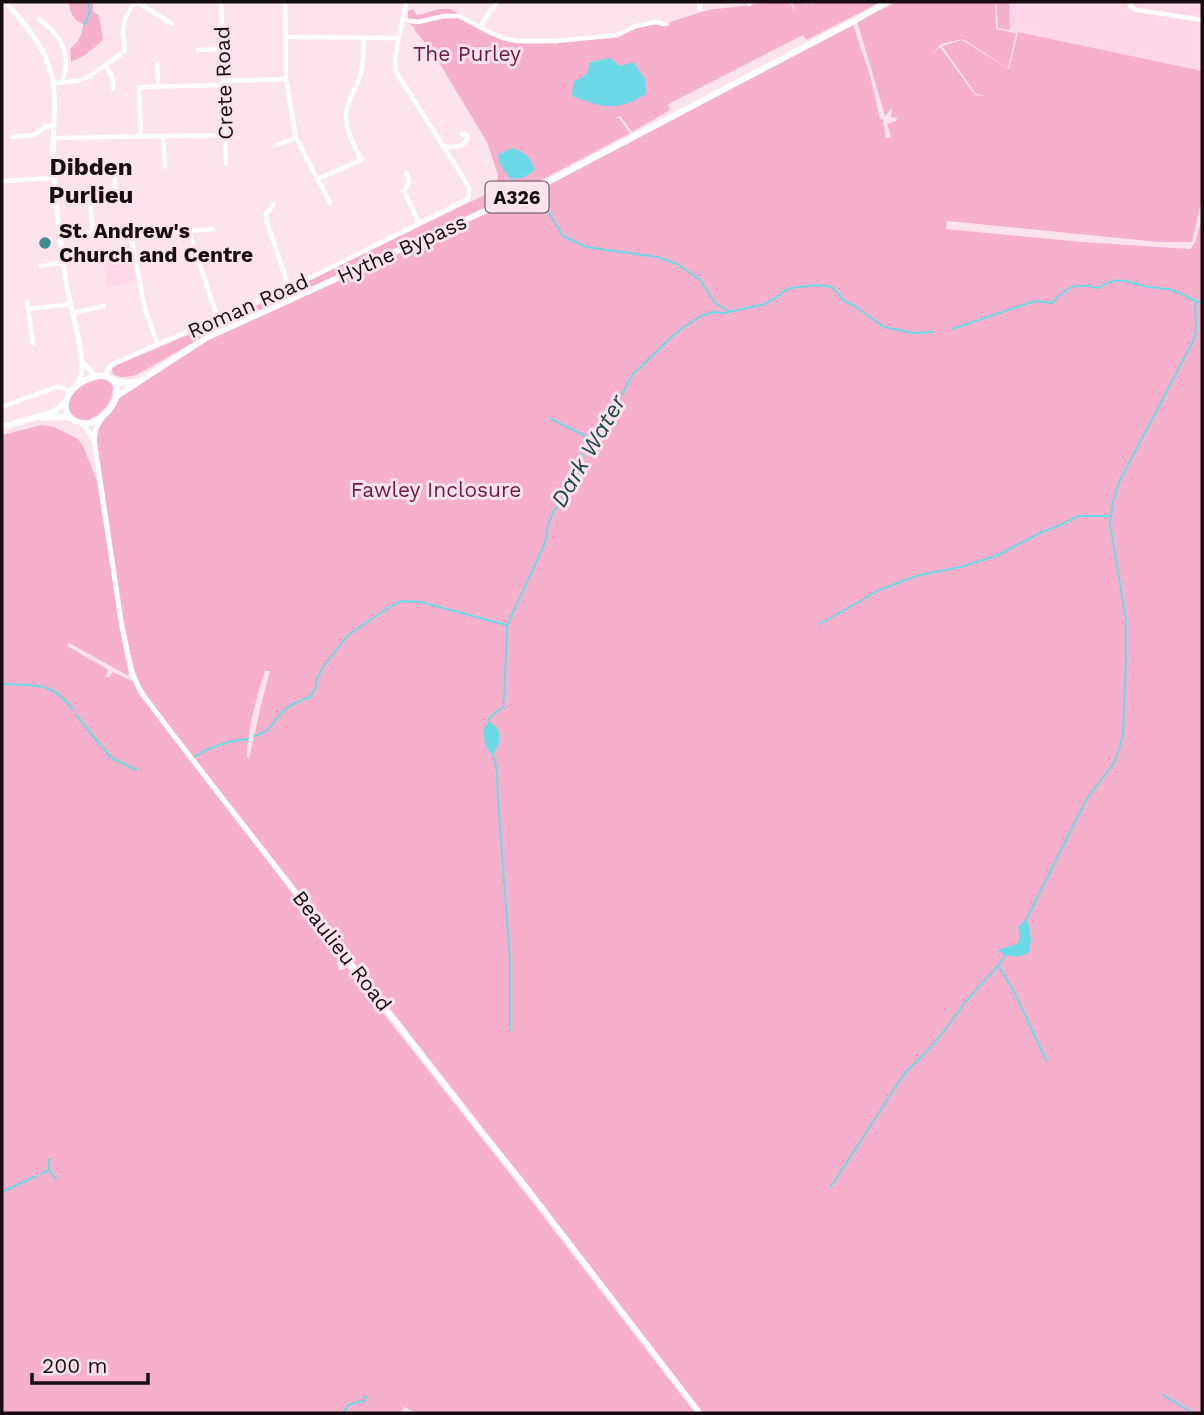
<svg xmlns="http://www.w3.org/2000/svg" width="1204" height="1415" font-family="'Work Sans',sans-serif">
	<style>
		.built { fill: #ffd7e6 }
		.green { fill: #f7b0cc; fill-rule: evenodd }
		.water { fill: #6bdae6 }
		.lines { fill: none; stroke-linecap: round; stroke-linejoin: round }
		.stream { stroke: #6bdae6; stroke-width: 2 }
		.minor { stroke: #fff; stroke-width: 4.5 }
		.tertiary { stroke: #fff; stroke-width: 5 }
		.secondary { stroke: #fff; stroke-width: 5 }
		.primary { stroke: #fff; stroke-width: 6 }
		.poi-dot { fill: #438a92; stroke: #fce3ec; stroke-width: 2.5 }
		.labels { text-anchor: middle; stroke-width: 6; stroke-linejoin: round; paint-order: stroke }
		.shield { fill: #fce3ec; stroke: #5c4d53; stroke-width: 2 }
		.shield-label { font-size: 19px; font-weight: bold; fill: #170d11 }
		.park-label { font-size: 21px; fill: #721646; stroke: #fce3ec }
		.street-label { font-size: 21px; fill: #170d11; stroke: #fce3ec }
		.poi-label { font-size: 21px; font-weight: bold; fill: #170d11; stroke: #fce3ec; text-anchor: start }
		.water-label { font-size: 23px; font-style: italic; fill: #17494f; stroke: #fce3ec }
		.quarter-label { font-size: 24px; font-weight: bold; fill: #170d11; stroke: #fce3ec }
	</style>
	<rect width="100%" height="100%" fill="#fce3ec"/>
	<g class="built">
		<polygon points="1009,2 1202,2 1202,71 1010,30"/>
		<polygon points="131,246 129,247 136,281 108,287 102,251"/>
	</g>
	<g class="green">
		<path d="M68,2H93V11L99,16L103,40L85,55L71,62L70,49C79,41 82,36 83,24C72,19 71,13 68,2Z"/>
		<path d="M774,2H790L795,13L792,2H808L806,7L809,2L813,5L812,2H881L806,40L803,34V35L668,104L670,110L632,132L620,116L615,118H619L630,133L500,202L215,330L138,374C129,377 121,379 113,374L112,369L115,366L260,304L495,190L498,175L487,142L432,51L415,31L414,27L408,23V11L413,9L417,15C427,14 438,7 449,9C455,10 469,22 476,26C508,46 519,44 555,43L556,46V42L619,37L632,28L648,25L659,24L669,26L670,22L708,10Z"/>
		<path d="M897,2H995L996,29L1016,33L1008,68L963,39L941,44L931,55L940,47L975,95L986,96L976,94L942,46L962,40L1009,69L1018,32L1202,71V206L1200,207L1192,242H1158L947,221L946,229L1082,242L1190,249L1195,243L1202,218V1413H702L519,1174L150,701L140,685L131,661L122,615L96,437L98,428L120,397L212,337L472,219L853,25L870,75L880,119H883L886,138L891,137L887,124L896,121L897,118L891,117L892,108L885,116L857,21ZM265,671H270L261,705L249,759L247,757C248,727 256,699 265,671Z"/>
		<polygon points="996,2 1009,2 1010,30 998,28"/>
		<path d="M100,379L107,380L113,386C112,405 102,414 85,422L75,418L69,412V399C79,386 84,383 100,379Z"/>
		<polygon points="42,425 54,427 78,439 83,446 97,481 123,646 129,674 127,675 69,643 67,646 104,667 108,670 106,677 109,677 113,672 115,673 132,681 140,695 338,953 336,958 339,958 337,963 339,970 343,970 346,966 536,1207 695,1413 417,1413 404,1407 400,1413 2,1413 2,435"/>
	</g>
	<g class="water">
		<path d="M610,58L620,66L633,62L645,79L646,94C615,112 604,108 572,96L573,82L586,75L590,62Z"/>
		<path d="M513,148C527,154 529,156 535,170L523,178L510,179L499,163L498,154Z"/>
		<path d="M491,723C503,730 501,744 493,754H491C485,747 481,733 485,725Z"/>
		<path d="M1025,920L1028,922L1031,940L1029,952C1019,960 1009,956 999,952L998,951L1000,949L1017,944L1020,938L1018,927Z"/>
	</g>
	<g class="lines">
		<g class="stream">
			<polyline points="84,25 90,12 88,2"/>
			<polyline points="541,198 546,208"/>
			<polyline points="547,210 563,236 586,247 657,257 677,264 699,279 715,303 728,311"/>
			<path d="M952,329L1035,301L1052,303C1068,285 1076,283 1099,288C1118,274 1128,283 1148,287C1155,288 1163,288 1171,290C1182,293 1191,300 1202,303"/>
			<polyline points="551,419 591,439"/>
			<polyline points="820,624 879,590 916,576 964,566 998,555 1042,532 1058,526 1078,516 1110,516"/>
			<path d="M2,684C34,686 53,681 73,710"/>
			<polyline points="504,702 507,625 545,543 548,525 552,514 574,483 580,471 583,451 622,394 632,375 677,332 699,317 712,312 724,313 765,304 776,298 784,291 791,288 817,285 832,287 844,301 853,305 884,327 914,333 933,332"/>
			<polyline points="76,715 110,757 136,770"/>
			<polyline points="488,724 490,717 504,706"/>
			<path d="M254,736C275,730 270,723 284,710C292,703 301,701 310,697L316,687V680L325,664L348,635L393,605L401,601L421,602L506,625"/>
			<polyline points="493,754 497,771 498,801 510,960 510,1030"/>
			<path d="M194,757C210,746 228,741 248,739"/>
			<polyline points="1026,920 1085,802 1115,761 1120,746 1123,733 1126,658 1126,621 1110,524 1113,502 1119,482 1194,339 1196,330 1195,302"/>
			<polyline points="999,967 1013,990 1046,1060"/>
			<polyline points="49,1170 56,1179"/>
			<polyline points="41,1174 49,1170 49,1159"/>
			<path d="M830,1188L904,1074C910,1067 917,1062 923,1055C940,1039 953,1018 967,1000C980,984 995,972 1006,954"/>
			<polyline points="2,1192 36,1176"/>
			<polyline points="1163,1395 1193,1413"/>
			<polyline points="342,1413 350,1404 364,1401 364,1397 367,1397"/>
		</g>
		<g class="minor">
			<polyline points="137,2 172,24"/>
			<polyline points="221,2 226,164"/>
			<polyline points="285,2 286,79 296,138 330,203"/>
			<polyline points="699,2 700,9"/>
			<polyline points="749,2 749,4"/>
			<polyline points="1129,2 1131,7 1137,10 1202,20"/>
			<path d="M38,19C60,33 74,57 61,82"/>
			<polyline points="403,20 418,22 444,16 459,16 491,33 503,38 517,41 556,41 617,35 636,26 655,22 665,24"/>
			<polyline points="480,26 497,2"/>
			<polyline points="286,37 399,38"/>
			<polyline points="198,50 223,49"/>
			<polyline points="157,64 158,86"/>
			<path d="M106,66C111,74 114,80 113,89"/>
			<polyline points="224,81 286,79"/>
			<path d="M53,83L78,81L88,77L125,51C125,45 123,40 123,34C122,22 128,12 135,2"/>
			<polyline points="163,136 165,167"/>
			<polyline points="12,137 34,135 45,127 53,126"/>
			<polyline points="141,137 139,87 224,85"/>
			<polyline points="53,138 225,135"/>
			<polyline points="276,145 296,138"/>
			<path d="M445,147C454,147 466,147 468,136L462,134"/>
			<polyline points="406,172 409,182 404,191 419,223"/>
			<polyline points="54,173 68,172"/>
			<path d="M318,179L361,160C355,147 347,133 346,119C345,103 355,91 360,77C364,64 363,51 364,38"/>
			<polyline points="2,181 54,178"/>
			<polyline points="274,204 266,214 266,219 289,288"/>
			<polyline points="189,231 218,320"/>
			<polyline points="93,232 89,190 115,189 115,173"/>
			<polyline points="130,232 145,309 158,345"/>
			<polyline points="61,239 93,232 189,231 213,229"/>
			<polyline points="41,266 63,262"/>
			<polyline points="27,302 33,344"/>
			<polyline points="28,309 71,304"/>
			<polyline points="72,313 104,306"/>
			<polyline points="105,375 110,366 115,363 308,279 468,199 469,188 461,174 396,72 395,57 406,2"/>
			<polyline points="2,407 56,387 61,387 70,392"/>
		</g>
		<g class="tertiary">
			<path d="M6,2C24,24 44,45 51,73C58,101 52,130 53,159C55,200 60,241 66,281C69,303 86,357 81,376C80,378 77,384 76,386"/>
			<polyline points="82,361 95,376"/>
		</g>
		<g class="secondary">
			<polyline points="83,423 94,440 122,627 132,673 141,692 174,736 483,1134 517,1175 700,1413"/>
			<polyline points="94,440 96,428 102,418"/>
		</g>
		<g class="primary">
			<path d="M114,381C119,390 118,397 112,406C89,441 49,416 73,389C79,383 88,378 96,376C105,374 109,378 116,381C123,384 131,383 138,382"/>
			<polyline points="117,396 206,338 544,184 856,20 887,2"/>
			<polyline points="43,418 62,417 71,418"/>
			<polyline points="2,427 54,412 65,402"/>
		</g>
	</g>
	<circle class="poi-dot" cx="45" cy="243" r="7"/>
	<g class="labels">
		<rect class="shield" x="485.5" y="181.5" width="63" height="31" rx="5"/>
		<g class="shield-label">
			<text x="517" y="204">A326</text>
		</g>
		<g class="park-label">
			<text x="467" y="61">The Purley</text>
			<text x="436" y="497">Fawley Inclosure</text>
		</g>
		<g class="street-label">
			<text transform="translate(224 83) rotate(-92)" y="7">Crete Road</text>
			<text transform="translate(402 249) rotate(-24)" y="7">Hythe Bypass</text>
			<text transform="translate(248 306) rotate(-24)" y="7">Roman Road</text>
			<text transform="translate(342 951) rotate(52)" y="7">Beaulieu Road</text>
		</g>
		<g class="poi-label">
			<text x="59" y="238">St. Andrew's<tspan x="59" dy="24">Church and Centre</tspan></text>
		</g>
		<g class="water-label">
			<text transform="translate(588 451) rotate(-60)" y="8">Dark Water</text>
		</g>
		<g class="quarter-label">
			<text x="91" y="175">Dibden<tspan x="91" dy="28">Purlieu</tspan></text>
		</g>
	</g>
	<rect width="1204" height="1415" fill="none" stroke="#170d11" stroke-width="7"/>
	<path d="M32 1373v10h116v-10" fill="none" stroke="#170d11" stroke-width="3.5"/>
	<text x="42" y="1373" font-size="21" fill="#170d11" stroke="#fce3ec" stroke-width="5" paint-order="stroke">200 m</text>
</svg>
